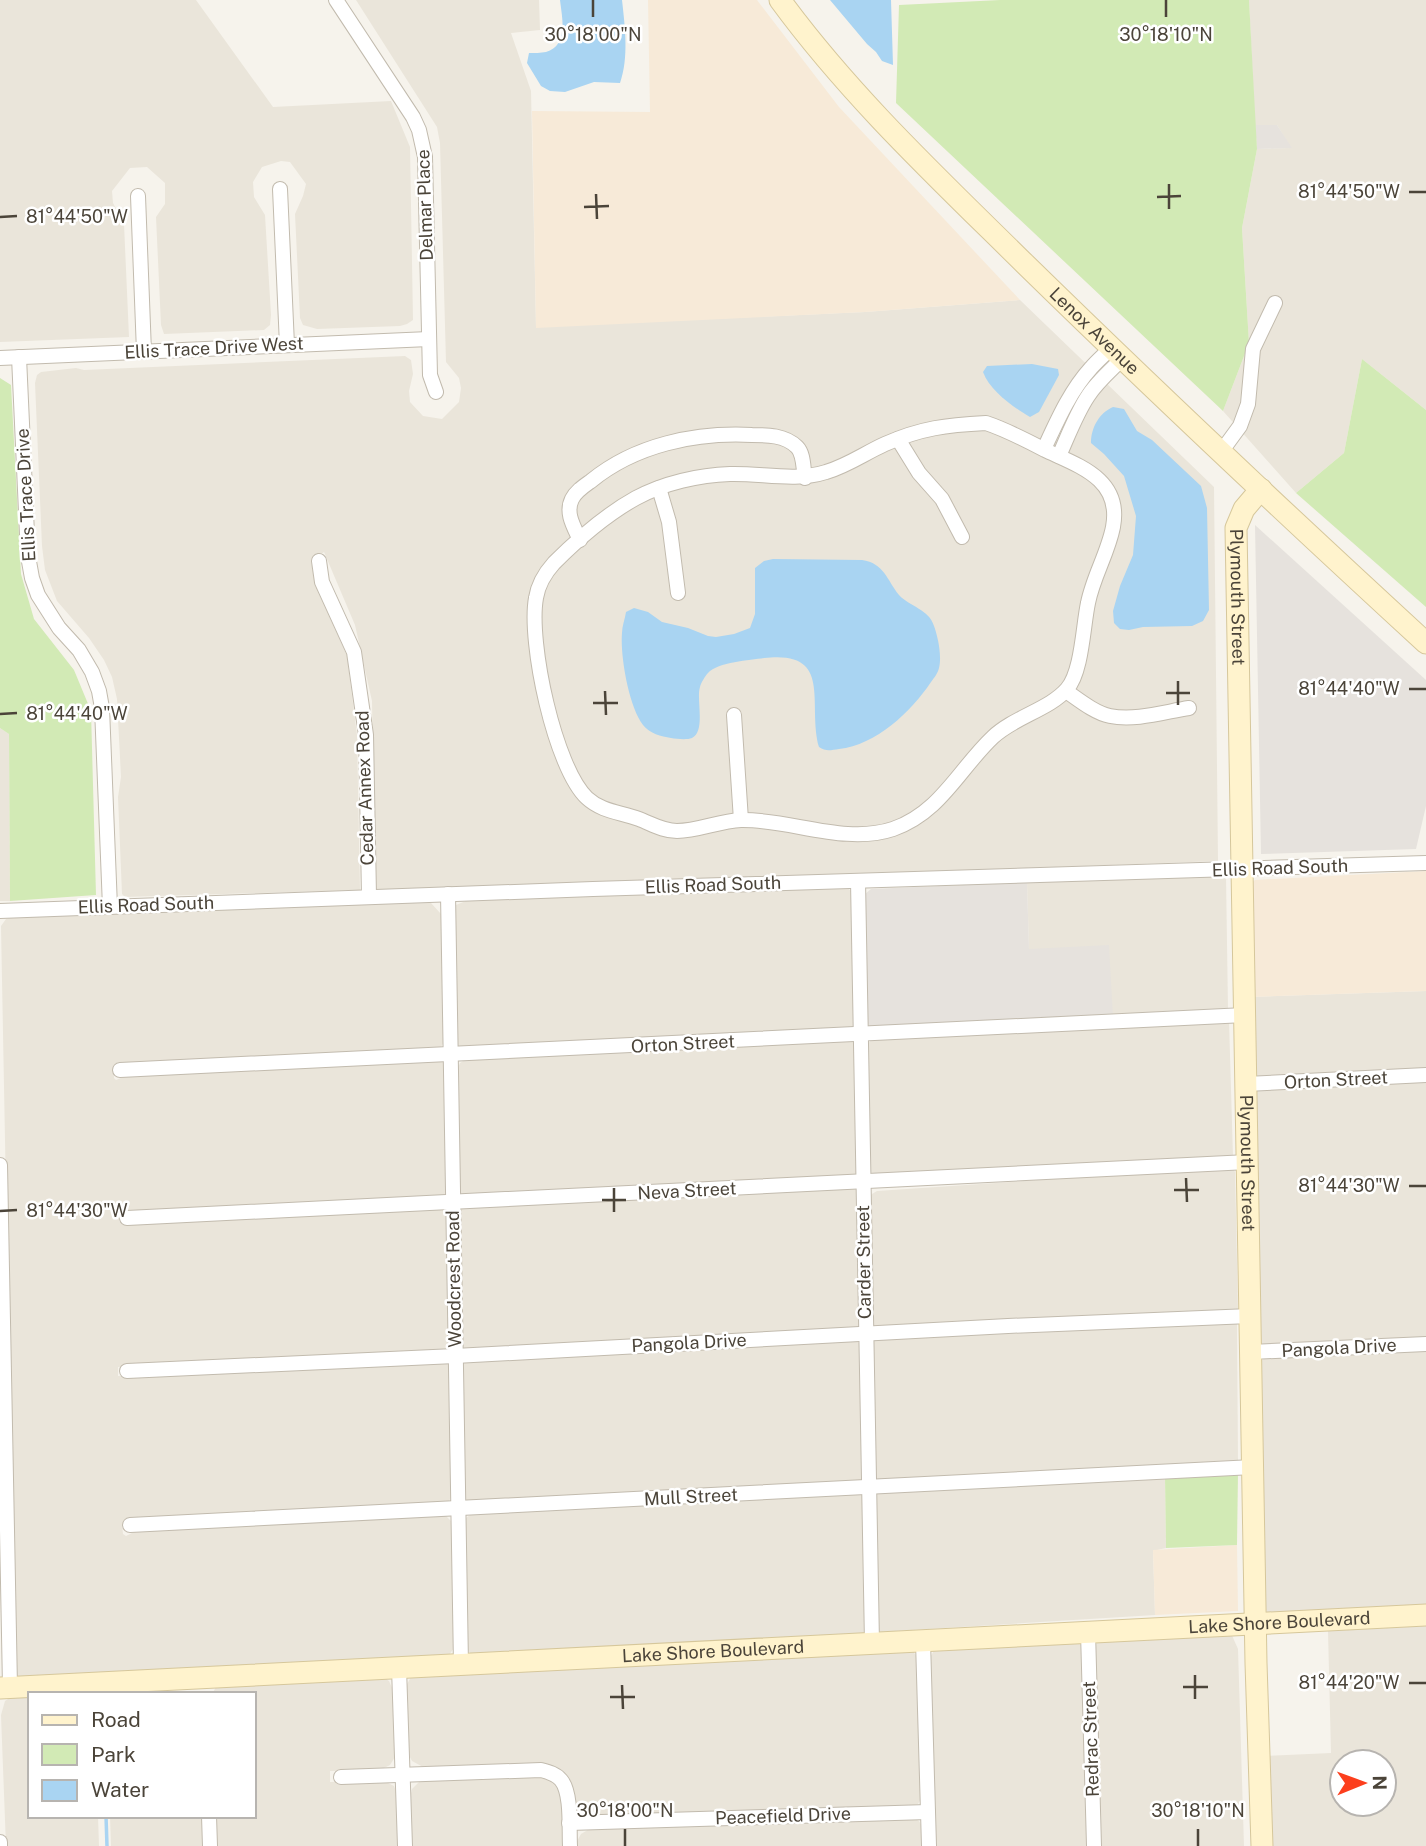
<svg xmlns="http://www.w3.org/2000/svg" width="1426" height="1846" font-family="'Public Sans',sans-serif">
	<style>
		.residential { fill: #eae5da; fill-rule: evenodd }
		.commercial { fill: #f7ead8 }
		.industrial { fill: #e6e2dd }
		.green { fill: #d2eab5 }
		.water { fill: #a9d4f2 }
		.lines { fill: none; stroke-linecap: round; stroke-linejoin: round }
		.stream { stroke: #a9d4f2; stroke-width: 3.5 }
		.street-casing { stroke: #c2bbae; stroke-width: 16 }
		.secondary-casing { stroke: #d6c79b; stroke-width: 23 }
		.street { stroke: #fff; stroke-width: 14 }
		.secondary { stroke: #fff3cd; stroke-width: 21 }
		.ticks { fill: none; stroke: #4b4439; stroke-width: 2.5 }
		.labels { text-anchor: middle; stroke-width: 5; stroke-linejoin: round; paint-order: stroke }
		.street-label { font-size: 18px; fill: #4b4439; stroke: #fff }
		.ticks-label { font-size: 18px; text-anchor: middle; fill: #4b4439; stroke: #fff; stroke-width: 5; stroke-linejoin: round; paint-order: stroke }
	</style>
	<rect width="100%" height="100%" fill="#f6f3ec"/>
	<g class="residential">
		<polygon points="0,0 196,0 273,107 391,101 410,147 413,320 407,324 400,326 317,329 303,325 300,318 295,214 303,196 306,184 290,162 281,161 262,167 253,182 254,197 265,215 271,315 270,325 264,330 164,334 161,325 156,217 165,204 165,183 147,167 130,168 112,191 113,203 124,224 129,337 0,342"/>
		<polygon points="356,0 539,0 540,30 511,33 531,91 536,327 865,312 1020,300 1214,487 1218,861 375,892 372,701 355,625 324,552 311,562 316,582 347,656 357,735 360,890 125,897 122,894 118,797 121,777 117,699 112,677 104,660 89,638 57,601 45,570 42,546 35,383 37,375 41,372 76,368 84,370 405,356 411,360 413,374 409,391 410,402 423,416 442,419 459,402 461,388 459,378 446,362 440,143 437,127"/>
		<polygon points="1249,0 1426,0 1426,410 1362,359 1344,453 1296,493 1223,411 1249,343 1242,228 1257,149 1291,148 1277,125 1255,125"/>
		<polygon points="0,728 9,734 10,901 0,901"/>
		<polygon points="1226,876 1228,1010 1113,1017 1029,949 1027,882"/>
		<polygon points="846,887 854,893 856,1020 853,1026 847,1030 464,1051 455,1045 453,912 456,905 466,901"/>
		<polygon points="422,901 431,903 441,914 443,925 445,1040 441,1047 123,1066 118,1062 114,1066 114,1078 116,1080 128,1075 440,1060 443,1062 446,1066 448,1190 444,1197 438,1200 120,1213 119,1222 442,1208 446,1211 449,1215 450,1340 447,1349 442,1352 118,1367 118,1376 444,1362 448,1364 451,1370 453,1494 449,1501 443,1506 127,1520 122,1525 123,1534 126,1536 140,1529 445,1515 452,1522 454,1648 449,1655 19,1677 15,1674 1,926 6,919 15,916"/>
		<polygon points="1426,991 1426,1070 1262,1079 1254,1075 1251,997"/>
		<polygon points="1229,1021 1233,1157 878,1176 871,1173 868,1167 868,1043 872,1040"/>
		<polygon points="847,1039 854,1042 856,1173 853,1177 462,1198 458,1193 456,1072 460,1063 468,1058"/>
		<polygon points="1426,1080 1426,1339 1260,1346 1256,1091 1262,1088"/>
		<polygon points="1232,1167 1235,1172 1238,1310 874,1328 871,1323 868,1199 872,1194 877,1191"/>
		<polygon points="851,1186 857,1190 862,1321 859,1328 464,1349 461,1344 457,1214 461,1209 466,1207"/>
		<polygon points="1237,1323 1238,1463 877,1480 874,1476 872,1344 875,1340"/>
		<polygon points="856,1340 860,1344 864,1476 861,1481 467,1501 464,1497 460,1370 463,1364 468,1359"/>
		<polygon points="1426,1348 1426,1608 1275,1615 1267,1612 1264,1606 1257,1367 1262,1360 1269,1356"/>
		<polygon points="1165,1477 1166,1548 1153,1551 1155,1615 879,1632 877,1629 874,1496 880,1491"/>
		<polygon points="863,1494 866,1629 864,1634 471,1654 467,1650 463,1528 466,1518 474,1512"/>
		<path d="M1426,1626V1846H1267L1265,1756L1331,1753L1328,1631ZM1342,1762H1384V1804H1342Z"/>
		<polygon points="1230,1631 1238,1649 1244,1846 1100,1846 1094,1648 1098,1641"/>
		<polygon points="1073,1638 1080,1643 1083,1649 1088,1846 934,1846 929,1659 935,1649"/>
		<polygon points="913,1651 918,1659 922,1797 918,1804 911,1806 588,1816 578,1812 574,1806 558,1769 541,1763 425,1768 412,1761 407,1751 406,1686 411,1677"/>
		<polygon points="380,1675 389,1681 393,1690 395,1757 390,1765 380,1770 330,1771 330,1782 384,1781 394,1786 397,1794 399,1846 216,1846 215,1816 254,1816 254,1694 212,1694 216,1687"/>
		<polygon points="93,1692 93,1694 30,1694 30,1816 98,1816 99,1846 6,1846 1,1715 5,1701 16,1694"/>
		<polygon points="538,1775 549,1777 559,1787 562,1797 564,1846 410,1846 409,1801 412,1789 420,1781"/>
		<polygon points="110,1816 203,1816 204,1846 111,1846"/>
		<polygon points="913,1818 919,1821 923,1828 923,1846 576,1846 576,1843 581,1834 591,1828"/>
	</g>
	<g class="commercial">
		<polygon points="648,0 757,0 839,107 1020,300 865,312 536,328 532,111 650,112"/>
		<polygon points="1426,871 1426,991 1251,997 1249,885 1255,880"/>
		<polygon points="1237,1545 1238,1611 1155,1615 1153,1550"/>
	</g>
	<g class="industrial">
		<polygon points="1255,125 1277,125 1292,148 1257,149"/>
		<polygon points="1255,525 1426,680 1426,806 1416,849 1261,854"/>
		<polygon points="1027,882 1029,949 1109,945 1113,1017 876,1029 869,1026 866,1019 865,894 871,889"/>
	</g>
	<g class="green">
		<polygon points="1000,0 1249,0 1257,149 1242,228 1249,343 1223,411 896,103 899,5"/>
		<polygon points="1362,359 1426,410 1426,607 1296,493 1344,453"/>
		<polygon points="0,378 11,385 21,574 34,619 74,670 91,711 96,895 10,901 9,734 0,728"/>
		<polygon points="1238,1473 1237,1545 1166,1548 1165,1477"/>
	</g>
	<g class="water">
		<path d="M560,0H622C625,27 629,58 620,83L594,82L565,92L550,91L541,86L527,63L529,53C534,53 541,53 546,52C569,45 562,18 560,0Z"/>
		<polygon points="830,0 891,0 893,65 882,61 876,52 867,44"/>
		<path d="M1032,364L1058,369L1059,375L1039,412L1030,417C1013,407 990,391 983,372L987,366Z"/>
		<path d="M1113,407L1124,409L1137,431L1152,440L1201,486L1207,508L1209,610L1203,621L1192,626L1143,627L1129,630L1120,629L1114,623L1113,611L1120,586L1133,555L1136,516L1124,476L1104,454L1091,443C1091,428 1099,413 1113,407Z"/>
		<path d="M773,559L862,560C884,563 887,580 899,595C910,607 929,609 934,626C938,637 942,656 939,668C938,673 934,678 931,682C911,712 876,745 839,749C831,750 826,752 819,747C807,703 834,650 764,658C750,660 718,662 708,673C705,676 701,683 700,687C696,699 706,731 692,738C687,740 677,739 671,738C661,736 650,734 643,725C629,707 620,656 622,633C622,626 625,619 626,612L634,608L648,612L662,622L688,628L708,636L716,637L734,634L750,628L755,614V568L764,561Z"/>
	</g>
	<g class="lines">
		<polyline class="stream" points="106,1816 107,1846"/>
		<g class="street-casing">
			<g id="street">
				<polyline points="336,0 413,117 419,130 425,157 430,375 436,392"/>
				<polyline points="280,189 287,345"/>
				<polyline points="138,196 144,352"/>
				<polyline points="19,357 28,556 32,578 38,595 59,628 79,650 92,672 99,691 102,708 110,907"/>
				<polyline points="0,358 429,339"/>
				<path d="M986,423C1007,430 1026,440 1045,450C1079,466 1122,479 1113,527C1108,553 1093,577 1088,603C1083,626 1082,672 1067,689C1050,709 1014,717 993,737C959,769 940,813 893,829C845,845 790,819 741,820C719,821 698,831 677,831C663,831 652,824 639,819C621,812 602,812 587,798C555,768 528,642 536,598C538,585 545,573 554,563C578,539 607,514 636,498C664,483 699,475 730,474C762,473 795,482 826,472C847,466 865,453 885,444C921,428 947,425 986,423Z"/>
				<polyline points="898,439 919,473 942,499 962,537"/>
				<path d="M1044,449C1057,421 1070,391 1091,368C1097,361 1104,355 1111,348"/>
				<polyline points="1221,452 1240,426 1248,404 1253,349 1275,303"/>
				<path d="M1059,456C1068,436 1076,414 1088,396C1097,382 1110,371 1122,359"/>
				<polyline points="659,488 669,522 678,593"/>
				<path d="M580,540C574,527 565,513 572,499C576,491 584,486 591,481C635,445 695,432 752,435C767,435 785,435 797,447C804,454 803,468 805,478"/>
				<polyline points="319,561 322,582 354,652 366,735 369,896"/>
				<path d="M1066,691C1079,700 1095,713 1110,716C1135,721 1164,712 1189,708"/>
				<polyline points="734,715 741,820"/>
				<polyline points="858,881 872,1643"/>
				<polyline points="448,894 461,1665"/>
				<polyline points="0,911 593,889 1426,863"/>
				<polyline points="120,1070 1245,1015"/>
				<polyline points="1246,1084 1426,1075"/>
				<polyline points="0,1165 10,1687"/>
				<polyline points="127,1218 1248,1162"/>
				<polyline points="1251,1352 1426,1344"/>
				<polyline points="127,1371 455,1356 1008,1326 1250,1316"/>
				<polyline points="130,1525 1253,1467"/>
				<polyline points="1088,1632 1094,1846"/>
				<polyline points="923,1641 929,1846"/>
				<polyline points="399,1668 405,1846"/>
				<path d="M341,1777L541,1770C549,1772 556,1774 561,1780C572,1793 569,1829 570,1846"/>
				<polyline points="209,1816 210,1846"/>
				<polyline points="569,1823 928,1812"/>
				<polyline points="0,1842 0,1846"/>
			</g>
		</g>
		<g class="secondary-casing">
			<g id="secondary">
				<path id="s1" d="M780,0C851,97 940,180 1025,264C1157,393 1291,519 1426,643"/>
				<path id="s2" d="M1261,489L1244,509L1236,528L1256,1663L1262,1846"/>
				<path id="s3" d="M0,1688L1426,1615"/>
			</g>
		</g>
		<use href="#street" class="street"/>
		<use href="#secondary" class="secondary"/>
	</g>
	<path class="ticks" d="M593,0V17M1166,0V17M1169,184V209M1409,192H1426M596,194L597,219M1157,197L1181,196M584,207L609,206M0,217L17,216M1178,681V705M1409,689H1426M605,691L606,715M1166,693H1190M593,703H618M0,714L17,713M1186,1178L1187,1202M1409,1186H1426M614,1188V1212M1174,1190H1199M602,1200H626M0,1211L17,1210M1195,1675V1699M1409,1683H1426M622,1685L623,1709M1183,1687H1208M610,1697H635M625,1829V1846M1198,1829V1846"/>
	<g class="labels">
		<g class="street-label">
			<text transform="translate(425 205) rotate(-92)" y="6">Delmar Place</text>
			<text dy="6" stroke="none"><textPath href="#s1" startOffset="457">Lenox Avenue</textPath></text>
			<text transform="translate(214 348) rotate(-3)" y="6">Ellis Trace Drive West</text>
			<text transform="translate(26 495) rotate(-93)" y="6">Ellis Trace Drive</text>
			<text dy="6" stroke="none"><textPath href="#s2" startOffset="116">Plymouth Street</textPath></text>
			<text transform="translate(365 788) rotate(-92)" y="6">Cedar Annex Road</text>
			<text transform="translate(1280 868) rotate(-2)" y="6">Ellis Road South</text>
			<text transform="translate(713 885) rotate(-2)" y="6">Ellis Road South</text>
			<text transform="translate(146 905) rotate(-2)" y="6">Ellis Road South</text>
			<text transform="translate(683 1044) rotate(-3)" y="6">Orton Street</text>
			<text transform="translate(1336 1080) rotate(-3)" y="6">Orton Street</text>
			<text dy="6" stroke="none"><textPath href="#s2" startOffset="682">Plymouth Street</textPath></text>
			<text transform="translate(687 1191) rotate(-3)" y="6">Neva Street</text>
			<text transform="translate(864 1262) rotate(-91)" y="6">Carder Street</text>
			<text transform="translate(454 1279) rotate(-91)" y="6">Woodcrest Road</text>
			<text transform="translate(689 1343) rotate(-3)" y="6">Pangola Drive</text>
			<text transform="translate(1339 1348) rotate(-3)" y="6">Pangola Drive</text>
			<text transform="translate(691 1497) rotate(-3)" y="6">Mull Street</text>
			<text dy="6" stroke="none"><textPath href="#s3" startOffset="1281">Lake Shore Boulevard</textPath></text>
			<text dy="6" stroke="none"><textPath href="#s3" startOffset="714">Lake Shore Boulevard</textPath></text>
			<text transform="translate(1091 1739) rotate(-92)" y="6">Redrac Street</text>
			<text transform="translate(783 1816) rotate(-2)" y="6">Peacefield Drive</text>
		</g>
	</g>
	<g class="ticks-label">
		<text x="593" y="41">30°18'00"N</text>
		<text x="1166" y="41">30°18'10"N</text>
		<text x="1349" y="198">81°44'50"W</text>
		<text x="77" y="223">81°44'50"W</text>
		<text x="1349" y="695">81°44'40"W</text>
		<text x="77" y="720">81°44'40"W</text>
		<text x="1349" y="1192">81°44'30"W</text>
		<text x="77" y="1217">81°44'30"W</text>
		<text x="1349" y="1689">81°44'20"W</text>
		<text x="625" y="1817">30°18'00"N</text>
		<text x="1198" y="1817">30°18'10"N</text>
	</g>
	<rect x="28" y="1692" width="228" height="126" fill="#ffffff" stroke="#b7b4b0" stroke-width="2"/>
	<rect x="42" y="1715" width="35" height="10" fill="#fff3cd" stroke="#b7b4b0" stroke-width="2"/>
	<text x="91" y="1727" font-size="21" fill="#4b4439">Road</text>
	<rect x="42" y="1744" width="35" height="21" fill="#d2eab5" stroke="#b7b4b0" stroke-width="2"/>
	<text x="91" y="1762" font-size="21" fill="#4b4439">Park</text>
	<rect x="42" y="1780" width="35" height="21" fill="#a9d4f2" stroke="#b7b4b0" stroke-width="2"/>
	<text x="91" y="1797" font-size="21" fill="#4b4439">Water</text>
	<g transform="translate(1363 1783) rotate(89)"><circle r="33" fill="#ffffff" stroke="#b7b4b0" stroke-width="2"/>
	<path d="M0-5L12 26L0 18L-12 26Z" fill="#fc3f1d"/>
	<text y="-10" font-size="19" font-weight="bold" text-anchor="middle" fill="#4b4439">N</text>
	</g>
</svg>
